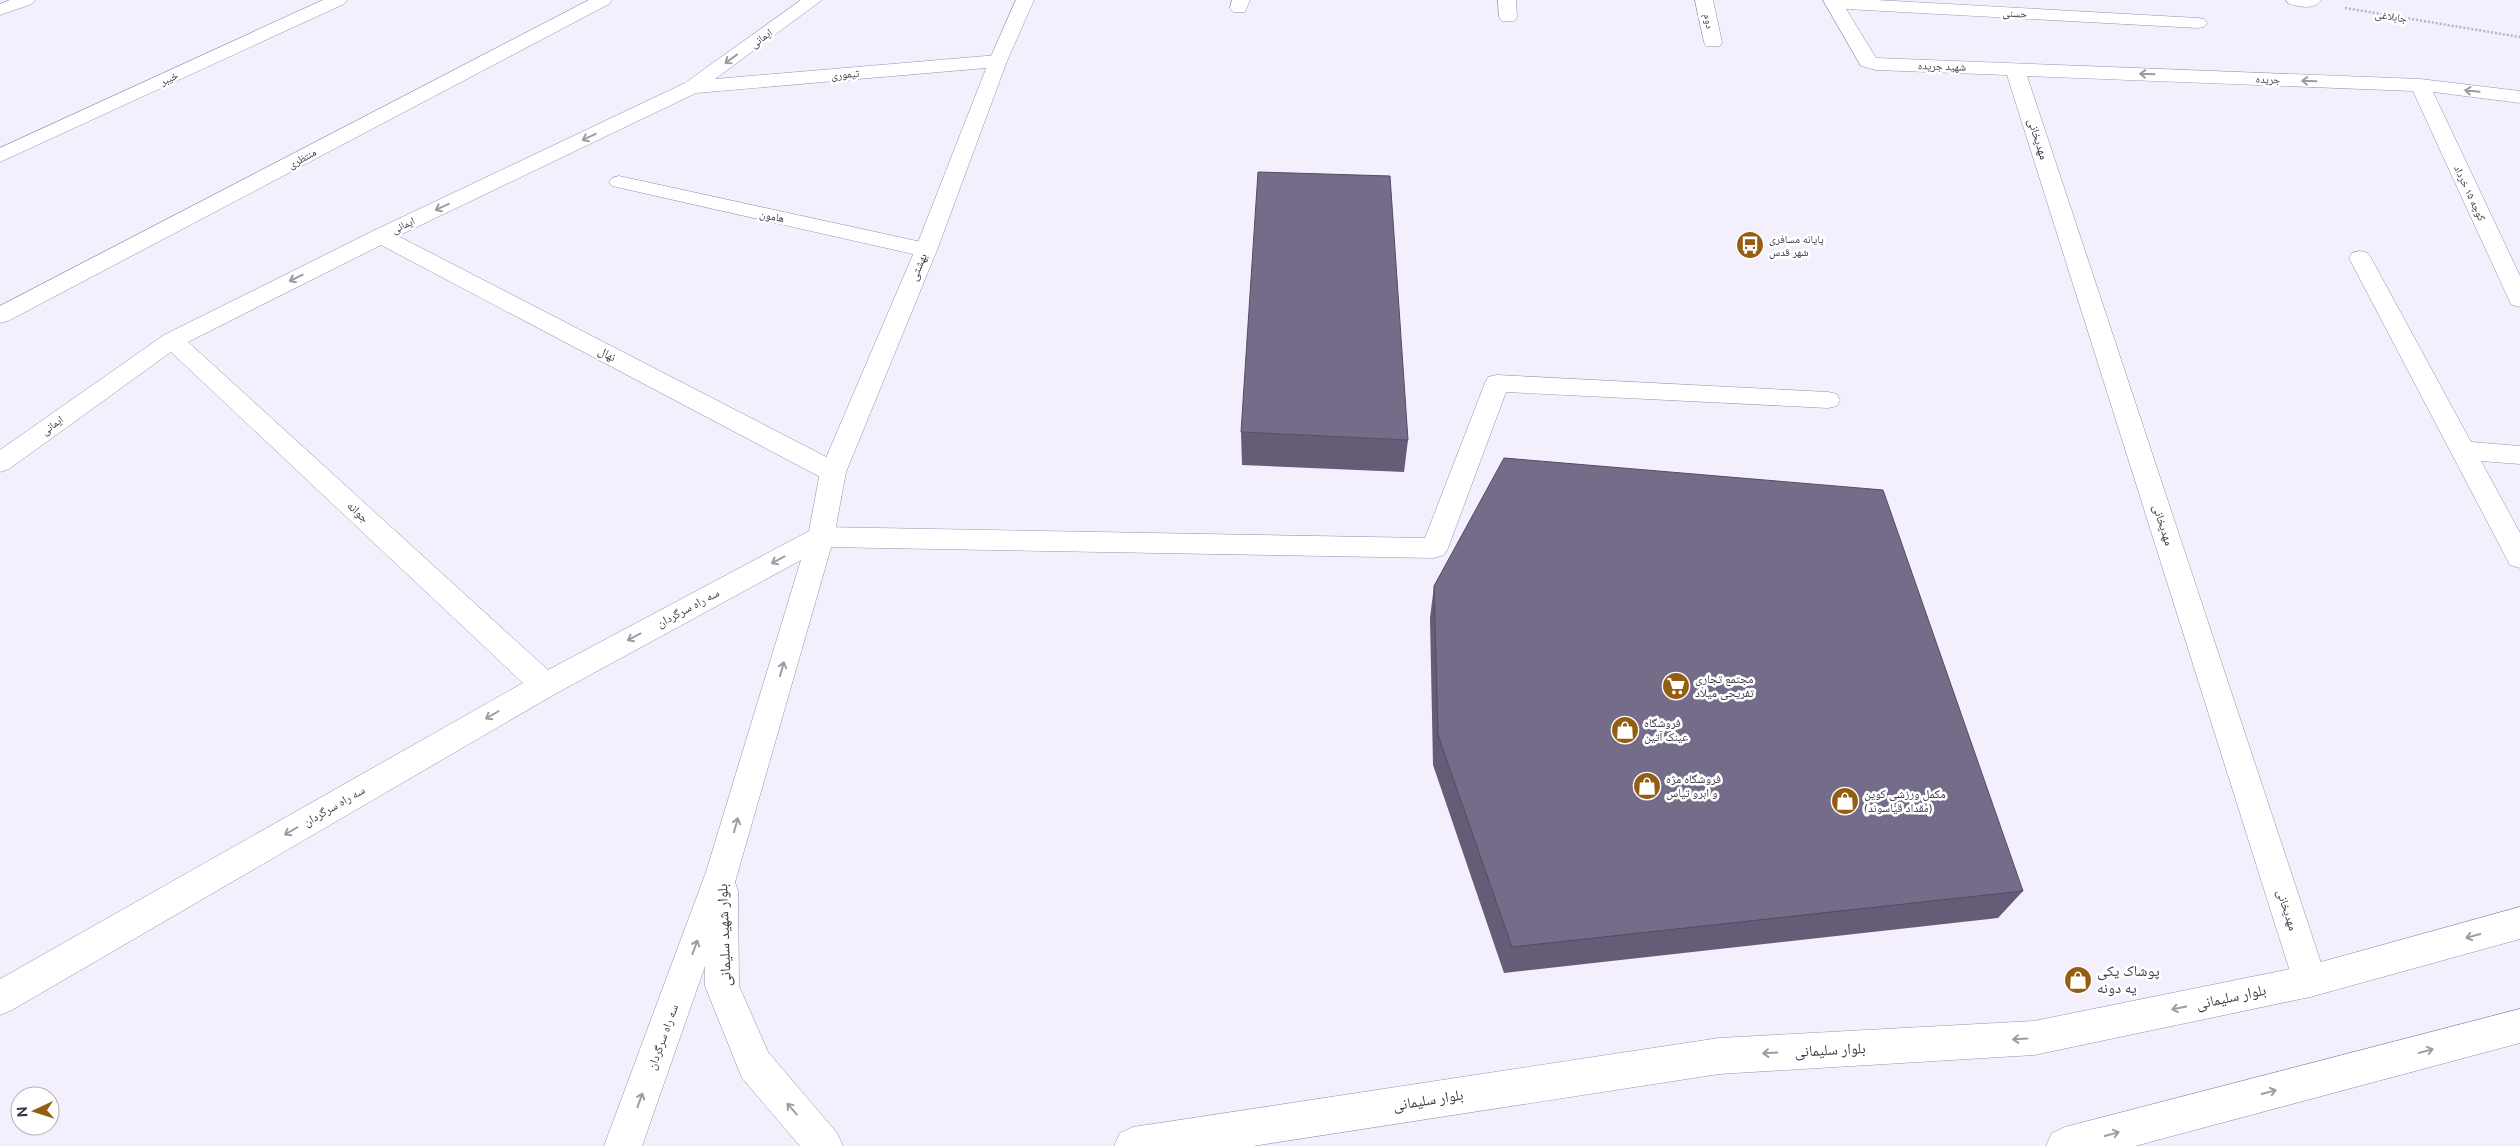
<svg xmlns="http://www.w3.org/2000/svg" width="2520" height="1146" font-family="'Public Sans','Noto Naskh Arabic',sans-serif">
	<style>
		.lines { fill: none; stroke-linecap: round; stroke-linejoin: round }
		.street-casing { stroke: #988fae; stroke-width: 1 }
		.secondary-casing { stroke: #988fae; stroke-width: 1 }
		.path { stroke: #b8b4c2; stroke-width: 2.5; stroke-dasharray: 2 2; stroke-linecap: butt }
		.street { fill: #fff; fill-rule: evenodd }
		.secondary { fill: #fff; fill-rule: evenodd }
		.wall { fill: #655d77 }
		.building { fill: #756c8a; stroke: #524c61 }
		.oneway { stroke: #9e9ca3 }
		.labels { text-anchor: middle; stroke-width: 5; stroke-linejoin: round; paint-order: stroke }
		.far-street-label { font-size: 11px; fill: #3d3a47; stroke: #fff }
		.far-poi-label { font-size: 11px; fill: #3d3a47; stroke: #fff; text-anchor: start }
		.street-label { font-size: 12px; fill: #3d3a47; stroke: #fff }
		.poi-label { font-size: 12px; fill: #3d3a47; stroke: #fff; text-anchor: start }
		.near-street-label { font-size: 15px; fill: #3d3a47; stroke: #fff }
		.near-poi-label { font-size: 15px; fill: #3d3a47; stroke: #fff; text-anchor: start }
	</style>
	<rect width="100%" height="100%" fill="#f3effd"/>
	<g class="lines">
		<g class="street-casing">
			<g id="street">
				<polygon points="10,0 35,0 32,4 0,15 0,4"/>
				<polygon points="323,0 347,0 344,4 0,162 0,148"/>
				<polygon points="589,0 612,0 609,4 8,321 0,323 0,306"/>
				<polygon points="801,0 822,0 715,79 998,55 1005,57 1007,61 1005,65 998,67 696,93 398,236 842,465 846,472 842,479 833,481 824,479 381,245 188,342 548,670 811,530 821,527 1425,538 1485,383 1488,377 1497,375 1828,392 1837,394 1840,400 1837,406 1828,408 1506,392 1448,548 1444,555 1434,558 825,547 555,694 12,1010 0,1015 0,979 523,683 171,352 9,469 0,472 0,450 164,335 373,231 685,83"/>
				<polygon points="1232,0 1250,0 1245,12 1233,12 1230,8"/>
				<polygon points="1498,0 1516,0 1517,17 1514,21 1502,21 1499,17"/>
				<polygon points="1695,0 1713,0 1722,42 1720,46 1706,46 1704,42"/>
				<polygon points="1823,0 1876,0 2198,18 2204,19 2207,23 2204,27 2198,28 1846,9 1876,58 2420,79 2520,91 2520,103 2433,92 2520,276 2520,307 2512,305 2509,300 2413,91 2027,76 2327,981 2322,993 2310,997 2298,993 2293,981 2007,75 1876,70 1861,66"/>
				<path d="M2286,0H2321C2313,11 2300,6 2289,4Z"/>
				<polygon points="619,176 926,243 934,245 937,250 934,255 926,257 612,186 609,182 612,178"/>
				<polygon points="2360,251 2368,253 2371,258 2471,442 2520,446 2520,464 2481,461 2520,533 2520,568 2510,565 2349,258 2352,253"/>
			</g>
		</g>
		<g class="secondary-casing">
			<g id="secondary">
				<polygon points="1016,0 1034,0 1007,61 937,250 846,472 834,537 735,882 738,891 739,986 768,1052 837,1133 843,1146 800,1146 742,1078 705,986 705,966 642,1146 604,1146 706,872 808,537 820,472 915,250 989,61"/>
				<polygon points="2520,907 2520,939 2310,997 2034,1055 1719,1074 1253,1146 1114,1146 1120,1133 1133,1127 1719,1038 2034,1021 2310,965"/>
				<polygon points="2520,1009 2520,1043 2135,1146 2046,1146 2052,1133 2065,1127"/>
			</g>
		</g>
		<polyline class="path" points="2345,8 2520,37"/>
		<use href="#street" class="street"/>
		<use href="#secondary" class="secondary"/>
	</g>
	<g class="wall">
		<polygon points="1241,432 1408,440 1404,472 1242,465"/>
		<polygon points="1434,586 2023,891 1998,918 1504,973 1433,765 1430,618"/>
	</g>
	<g class="building">
		<polygon points="1258,172 1390,176 1408,440 1241,432"/>
		<polygon points="1504,458 1883,490 2023,891 1512,947 1438,735 1434,586"/>
	</g>
	<defs><path id="oneway-shaft" d="M-6 0H5M1.5-3L5.5 0L1.5 3" fill="none" stroke-width="1.6" stroke-linecap="round" stroke-linejoin="round" transform="scale(1.25)"/></defs>
	<g class="oneway">
		<use href="#oneway-shaft" transform="translate(731 59) rotate(144)"/>
		<use href="#oneway-shaft" transform="translate(2147 74) rotate(-178)"/>
		<use href="#oneway-shaft" transform="translate(2309 81) rotate(-178)"/>
		<use href="#oneway-shaft" transform="translate(2472 91) rotate(-174)"/>
		<use href="#oneway-shaft" transform="translate(589 137) rotate(155)"/>
		<use href="#oneway-shaft" transform="translate(442 207) rotate(155)"/>
		<use href="#oneway-shaft" transform="translate(296 278) rotate(154)"/>
		<use href="#oneway-shaft" transform="translate(778 560) rotate(152)"/>
		<use href="#oneway-shaft" transform="translate(634 637) rotate(152)"/>
		<use href="#oneway-shaft" transform="translate(782 669) rotate(-74)"/>
		<use href="#oneway-shaft" transform="translate(492 715) rotate(150)"/>
		<use href="#oneway-shaft" transform="translate(736 825) rotate(-74)"/>
		<use href="#oneway-shaft" transform="translate(291 831) rotate(150)"/>
		<use href="#oneway-shaft" transform="translate(2473 936) rotate(165)"/>
		<use href="#oneway-shaft" transform="translate(695 947) rotate(-70)"/>
		<use href="#oneway-shaft" transform="translate(2179 1008) rotate(168)"/>
		<use href="#oneway-shaft" transform="translate(2020 1039) rotate(177)"/>
		<use href="#oneway-shaft" transform="translate(2426 1051) rotate(-15)"/>
		<use href="#oneway-shaft" transform="translate(1770 1053) rotate(177)"/>
		<use href="#oneway-shaft" transform="translate(2269 1092) rotate(-15)"/>
		<use href="#oneway-shaft" transform="translate(640 1100) rotate(-70)"/>
		<use href="#oneway-shaft" transform="translate(792 1109) rotate(-131)"/>
		<use href="#oneway-shaft" transform="translate(2112 1134) rotate(-15)"/>
	</g>
	<defs>
		<g id="bus-disc" transform="scale(1.4375)"><circle r="9.5" fill="#935e12" stroke="#fff"/><path d="M-5-6H5V4H4V6H2V4H-2V6H-4V4H-5ZM-3.5-4V0h7V-4ZM-3.5 1.2v1.5H-2V1.2ZM2 1.2v1.5H3.5V1.2Z" fill="#fff"/></g>
		<g id="supermarket-disc" transform="scale(1.4375)"><circle r="9.5" fill="#935e12" stroke="#fff"/><path d="M-6-5.5h2.5l.6 2H6L4.5 2H-2.5L-4.4-4H-6ZM-1.5 3.2a1.3 1.3 0 1 0 .1 0ZM3 3.2a1.3 1.3 0 1 0 .1 0Z" fill="#fff"/></g>
		<g id="shop-disc" transform="scale(1.4375)"><circle r="9.5" fill="#935e12" stroke="#fff"/><path d="M-5-2.5h2.3a2.7 3.5 0 0 1 5.4 0H5L5.5 6h-11ZM-1.5-2.5h3a1.5 2.3 0 0 0-3 0Z" fill="#fff"/></g>
	</defs>
	<g fill-rule="evenodd">
		<use href="#bus-disc" x="1750" y="245"/>
		<use href="#supermarket-disc" x="1676" y="686"/>
		<use href="#shop-disc" x="1625" y="730"/>
		<use href="#shop-disc" x="1647" y="786"/>
		<use href="#shop-disc" x="1845" y="801"/>
		<use href="#shop-disc" x="2078" y="980"/>
	</g>
	<g class="labels">
		<g class="far-street-label">
			<text transform="translate(2015 13) rotate(3)" y="4">حسنی</text>
			<text transform="translate(2391 16) rotate(9)" y="4">جابلاغی</text>
			<text transform="translate(1709 21) rotate(78)" y="4">دوم</text>
			<text transform="translate(761 38) rotate(-36)" y="4">ایمانی</text>
			<text transform="translate(1942 66) rotate(2)" y="4">شهید جریده</text>
			<text transform="translate(845 74) rotate(-5)" y="4">تیموری</text>
			<text transform="translate(169 78) rotate(-25)" y="4">خیبر</text>
			<text transform="translate(2268 79) rotate(2)" y="4">جریده</text>
			<text transform="translate(302 158) rotate(-28)" y="4">منتظری</text>
			<text transform="translate(2470 193) rotate(65)" y="4">کوچه ۱۵ خرداد</text>
			<text transform="translate(772 216) rotate(12)" y="4">هامون</text>
			<text transform="translate(403 225) rotate(-25)" y="4">ایمانی</text>
			<text transform="translate(52 425) rotate(-36)" y="4">ایمانی</text>
		</g>
		<g class="far-poi-label">
			<text x="1769" y="243">پایانه مسافری<tspan x="1769" dy="13">شهر قدس</tspan></text>
		</g>
		<g class="street-label">
			<text transform="translate(2038 139) rotate(72)" y="4">مهدیخانی</text>
			<text transform="translate(918 267) rotate(-67)" y="4">بهشتی</text>
			<text transform="translate(607 354) rotate(28)" y="4">نهال</text>
			<text transform="translate(358 512) rotate(43)" y="4">جوانه</text>
			<text transform="translate(2163 525) rotate(72)" y="4">مهدیخانی</text>
			<text transform="translate(688 608) rotate(-28)" y="4">سه راه سرگردان</text>
			<text transform="translate(334 806) rotate(-30)" y="4">سه راه سرگردان</text>
			<text transform="translate(2287 910) rotate(72)" y="4">مهدیخانی</text>
			<text transform="translate(663 1037) rotate(-70)" y="4">سه راه سرگردان</text>
		</g>
		<g class="poi-label">
			<text x="1695" y="683">مجتمع تجاری<tspan x="1695" dy="14">تفریحی میلاد</tspan></text>
			<text x="1644" y="727">فروشگاه<tspan x="1644" dy="14">عینک آتین</tspan></text>
			<text x="1666" y="783">فروشگاه مژه<tspan x="1666" dy="14">و ابرو تیاس</tspan></text>
			<text x="1864" y="798">مکمل ورزشی کوین<tspan x="1864" dy="14">(مقداد قیاسوند)</tspan></text>
		</g>
		<g class="near-street-label">
			<text transform="translate(724 935) rotate(-92)" y="5">بلوار شهید سلیمانی</text>
			<text transform="translate(2231 997) rotate(-12)" y="5">بلوار سلیمانی</text>
			<text transform="translate(1830 1050) rotate(-3)" y="5">بلوار سلیمانی</text>
			<text transform="translate(1428 1100) rotate(-9)" y="5">بلوار سلیمانی</text>
		</g>
		<g class="near-poi-label">
			<text x="2097" y="976">پوشاک یکی<tspan x="2097" dy="17">یه دونه</tspan></text>
		</g>
	</g>
	<g transform="translate(35 1111) rotate(266)"><circle r="24" fill="#ffffff" stroke="#b1b0b5"/>
	<path d="M0-4L9 19L0 12L-9 19Z" fill="#935e12"/>
	<text y="-8" font-size="14" font-weight="bold" text-anchor="middle" fill="#3d3a47">N</text>
	</g>
</svg>
